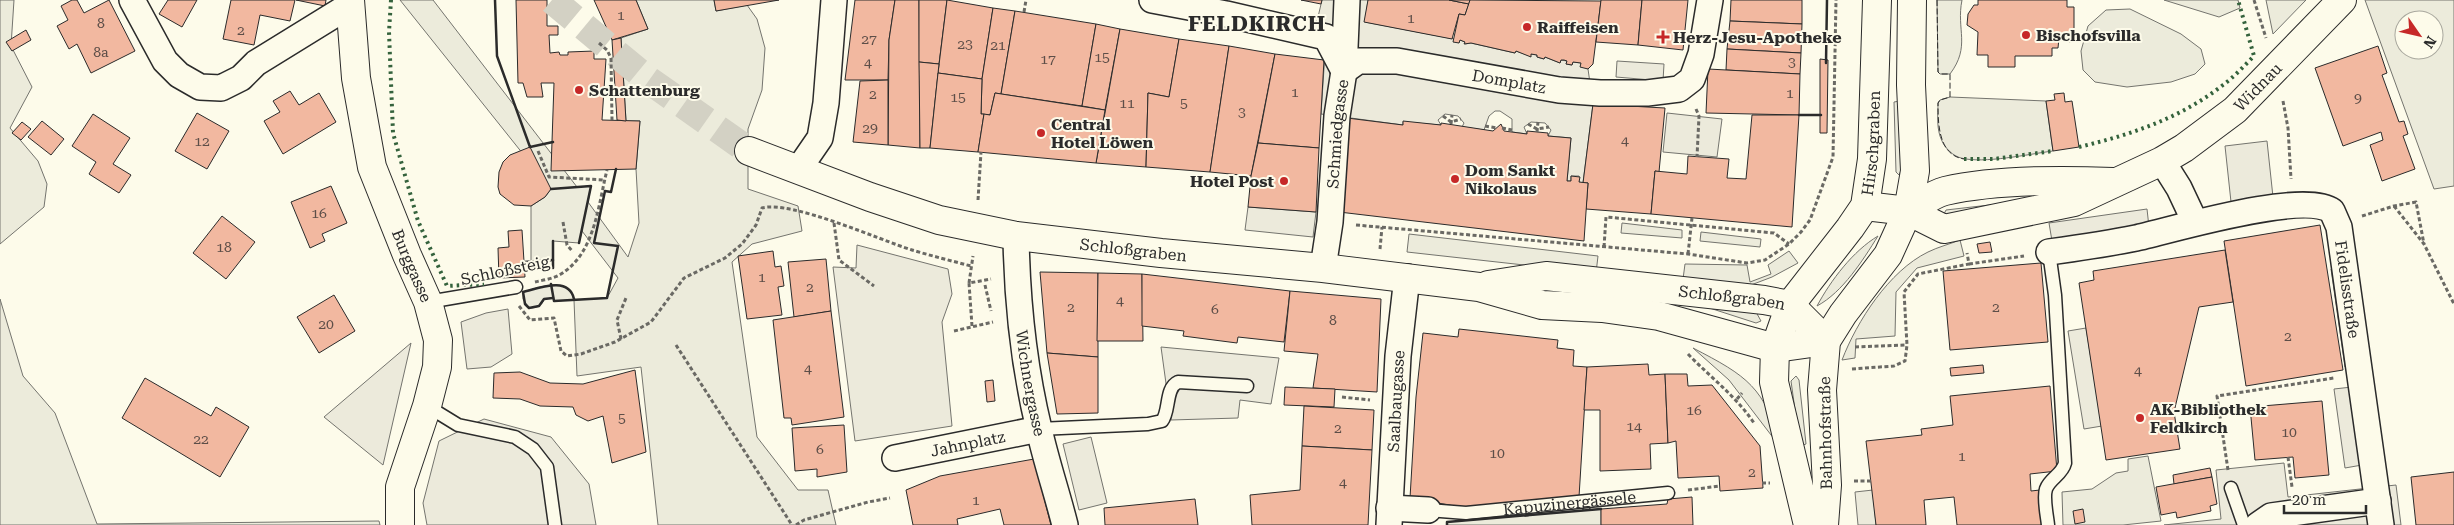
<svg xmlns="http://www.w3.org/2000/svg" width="2454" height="525" font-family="'Roboto Serif',serif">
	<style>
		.green { fill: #ecebdb; stroke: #74746e; fill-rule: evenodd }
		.parking { fill: #eceadb; stroke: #74746e }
		.building { fill: #f2b8a0; stroke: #2b2b2b }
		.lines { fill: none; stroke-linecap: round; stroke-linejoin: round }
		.primary-tunnel { stroke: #d3d1c4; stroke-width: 28; stroke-dasharray: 28 14; stroke-linecap: butt }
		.lane-casing { stroke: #2b2b2b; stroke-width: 15 }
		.street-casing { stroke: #2b2b2b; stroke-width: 28 }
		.secondary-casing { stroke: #2b2b2b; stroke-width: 30 }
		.primary-casing { stroke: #2b2b2b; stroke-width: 30 }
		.path { stroke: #6a6964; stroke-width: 3; stroke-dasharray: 4 2.5; stroke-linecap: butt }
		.lane { stroke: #fdfbea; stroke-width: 12 }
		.street { stroke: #fdfbea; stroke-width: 25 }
		.secondary { stroke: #fdfbea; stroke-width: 28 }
		.primary { stroke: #fdfbea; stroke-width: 28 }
		.hedge { stroke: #34623c; stroke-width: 4; stroke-dasharray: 2.5 4; stroke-linecap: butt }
		.fence { stroke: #2b2b2b; stroke-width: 1; stroke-dasharray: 6 2.5; stroke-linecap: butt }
		.wall { stroke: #2b2b2b; stroke-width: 2.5 }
		.poi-dot { fill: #c62828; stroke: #fdfbea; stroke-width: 2 }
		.labels { text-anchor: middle; stroke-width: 4; stroke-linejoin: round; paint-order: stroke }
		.number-label { font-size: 14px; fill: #5d4e48 }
		.poi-label { font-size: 16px; font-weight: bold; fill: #2b2b2b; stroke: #fdfbea; text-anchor: start }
		.street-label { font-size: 16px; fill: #2b2b2b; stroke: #fdfbea }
		.district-label { font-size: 21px; font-weight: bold; letter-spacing: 1px; fill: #2b2b2b; stroke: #fdfbea }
	</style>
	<rect width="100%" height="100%" fill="#fdfbea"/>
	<g class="green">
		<polygon points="0,0 14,0 11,46 32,87 10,128 38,161 47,184 44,207 0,244"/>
		<path d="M400,0H433L577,187L591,186L588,202L628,257L639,223L636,169L640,121H626L621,38L648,29L636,0H714L716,11L747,5L757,19L765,48L762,90L748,129V189L798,206L802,231L752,244L732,262L757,437L798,490H828L836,525H658L641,367L577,376L574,300L554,301L553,298L544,299C542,306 537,308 529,308L523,299V292C540,287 568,276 574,300L607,298L618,278L582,231L579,243L553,241V260L531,261V206L545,197L551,189Z"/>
		<path d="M1937,0H1962C1956,30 1971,46 1950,74H1940L1938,72Z"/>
		<polygon points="2164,0 2238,0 2240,8 2219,17"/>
		<polygon points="2266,0 2306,0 2273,34"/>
		<path d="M2365,0H2454V186L2434,189ZM2404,20H2434V50H2404Z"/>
		<polygon points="2130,9 2181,34 2201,49 2205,64 2195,74 2171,82 2127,87 2095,82 2083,70 2081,51 2088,26 2106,10"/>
		<path d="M1950,97L2046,101L2053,151C2029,154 1984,164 1961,158C1953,156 1945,148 1942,141C1936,129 1938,115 1938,103L1940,100Z"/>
		<polygon points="1900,101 1901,171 1899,175 1896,172 1894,102"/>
		<polygon points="2050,198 1948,218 1944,214 1946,210"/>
		<polygon points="1622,223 1682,230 1682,238 1621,233"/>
		<polygon points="1701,232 1761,239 1760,247 1700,241"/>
		<polygon points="1409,234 1598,256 1596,273 1407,252"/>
		<path d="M1878,236C1863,260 1843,292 1817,306C1831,280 1853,251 1878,236Z"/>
		<path d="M1960,240L1964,256L1917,268L1896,292L1895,336L1856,339L1855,358L1842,360C1857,321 1889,271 1928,252C1938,247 1950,244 1960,240Z"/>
		<polygon points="1789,251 1798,263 1772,277 1751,285 1683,279 1685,264 1747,265 1750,282 1771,274 1768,265"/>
		<polygon points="0,299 23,376 55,413 97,524 379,521 380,525 0,525"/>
		<polygon points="1694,303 1756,312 1761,321 1756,323"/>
		<path d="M1693,348C1747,376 1765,387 1781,448L1729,380Z"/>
		<polygon points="1796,376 1799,380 1806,444 1800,446 1791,381"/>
		<polygon points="2148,456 2161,521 2123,525 2063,525 2062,492 2092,489 2116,473 2128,471 2128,459"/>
		<polygon points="1601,509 1601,525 1447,525 1447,522"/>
	</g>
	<g class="parking">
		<polygon points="1322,0 1368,0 1365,22 1454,39 1459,43 1460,40 1465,42 1465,44 1471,43 1515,53 1516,51 1530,56 1531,54 1537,55 1537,57 1544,59 1545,57 1560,63 1561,60 1567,61 1566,64 1572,65 1573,62 1581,63 1588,69 1593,104 1583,183 1579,182 1579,176 1571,176 1571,181 1567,181 1571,138 1548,136 1551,130 1545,123 1531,122 1524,127 1527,134 1512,132 1512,119 1500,111 1495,111 1489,116 1484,130 1462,127 1464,123 1458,116 1445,114 1438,120 1441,125 1403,122 1403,125 1321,114 1326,38 1314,34"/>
		<polygon points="1617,61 1664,64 1663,81 1616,77"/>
		<polygon points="1667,113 1722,119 1717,157 1663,152"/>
		<polygon points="2267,141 2273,197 2231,202 2225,146"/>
		<polygon points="1248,207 1316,212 1313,237 1245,230"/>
		<polygon points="2147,209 2149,227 2052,241 2049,223"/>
		<polygon points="857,245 948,269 952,294 942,322 952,426 855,441 833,267 856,268"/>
		<polygon points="2338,268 2353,365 2345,367 2331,269"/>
		<polygon points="508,309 512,354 491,367 467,369 461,322 486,313"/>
		<polygon points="2086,328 2102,426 2084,429 2068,331"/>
		<polygon points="411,343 383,465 324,417"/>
		<polygon points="1161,347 1279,358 1271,404 1240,400 1238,418 1171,420"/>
		<polygon points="2352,387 2362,465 2345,468 2334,389"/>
		<polygon points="484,419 551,437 589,484 596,525 427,525 423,503 439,441"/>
		<polygon points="1091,437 1107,503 1079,510 1063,444"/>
		<polygon points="2284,463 2288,497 2396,485 2401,525 2164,525 2221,519 2216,470"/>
		<polygon points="1873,490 1876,525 1858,525 1855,492"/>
	</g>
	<g class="building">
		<polygon points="72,0 77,0 84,13 109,0 135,51 91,73 77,44 69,49 57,26 68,20 61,6"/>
		<polygon points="168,0 197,0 182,27 159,14"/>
		<polygon points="231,0 295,0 290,21 260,15 254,45 223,39"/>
		<polygon points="296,0 326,0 325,6"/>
		<polygon points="516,0 547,0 547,26 558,26 558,35 549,35 550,53 559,52 560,55 568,55 568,52 594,51 594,59 606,59 602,120 640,121 636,169 551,171 554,83 541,83 543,97 527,97 523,83 518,83"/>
		<polygon points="594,0 636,0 648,29 612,40"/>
		<polygon points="714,0 779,0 716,11"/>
		<polygon points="855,0 895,0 889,40 888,80 845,80"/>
		<polygon points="895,0 919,0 920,148 888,145 889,40"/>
		<polygon points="919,0 947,0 939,64 919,62"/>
		<polygon points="947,0 993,8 982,79 938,73"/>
		<polygon points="1301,0 1322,0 1321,4"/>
		<polygon points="1368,0 1449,0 1469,4 1465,15 1459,14 1452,39 1364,22"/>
		<polygon points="1449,0 1470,0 1469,4"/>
		<polygon points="1470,0 1601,1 1593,64 1588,69 1580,67 1581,63 1573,62 1572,65 1566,64 1567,61 1564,60 1561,60 1560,63 1545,57 1544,59 1537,57 1537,55 1531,54 1531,57 1516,51 1515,53 1471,43 1464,44 1465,42 1460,40 1459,43 1453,42 1459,14 1465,15"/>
		<polygon points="1601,0 1642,0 1638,45 1596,42"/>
		<polygon points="1642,0 1688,0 1683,50 1638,45"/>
		<polygon points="1731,0 1802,0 1802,24 1730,21"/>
		<polygon points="1978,0 2067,0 2067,7 2074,7 2074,42 2069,42 2069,38 2059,38 2058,48 2052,48 2052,56 2015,56 2015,67 1988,67 1988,55 1977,55 1978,32 1967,25 1968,14 1974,5 1978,5"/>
		<polygon points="993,8 1015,11 1001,94 995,93 990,115 981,114 982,79"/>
		<polygon points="1015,11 1096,24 1082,106 1001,94"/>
		<polygon points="1730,21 1802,24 1801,53 1727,49"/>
		<polygon points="1096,24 1120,29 1105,110 1082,106"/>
		<polygon points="1120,29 1179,39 1169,97 1148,93 1146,167 1096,163"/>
		<polygon points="26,30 31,40 12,51 6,42"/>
		<polygon points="621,38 626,121 617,120 612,40"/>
		<polygon points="1179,39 1229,46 1210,172 1146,167 1148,93 1169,97"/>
		<polygon points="1229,46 1275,54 1251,176 1210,172"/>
		<polygon points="2378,46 2387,73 2382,75 2399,122 2404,121 2408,134 2403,136 2415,169 2382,181 2370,145 2383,140 2381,132 2343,146 2315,68"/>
		<polygon points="1727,49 1801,53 1800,74 1726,70"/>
		<polygon points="1275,54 1324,60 1319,148 1258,143"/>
		<polygon points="1820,59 1828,60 1827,133 1820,133"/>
		<polygon points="919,62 939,64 930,148 920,148"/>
		<polygon points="1708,69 1800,74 1799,115 1706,113"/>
		<polygon points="938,73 982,79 981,114 984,114 978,152 930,148"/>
		<polygon points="888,80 888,145 853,142 860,81"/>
		<polygon points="290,91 299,105 319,93 336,122 283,154 264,121 280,112 273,101"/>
		<polygon points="995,93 1105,110 1096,163 978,152 984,114 990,115"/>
		<polygon points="2064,93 2065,102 2072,101 2079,147 2053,151 2046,101 2055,100 2054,94"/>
		<polygon points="1593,104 1665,108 1659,172 1655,171 1651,214 1586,209 1588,183 1583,183"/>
		<polygon points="197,113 229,131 207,169 175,151"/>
		<polygon points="93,114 130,138 113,164 131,175 119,193 89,174 96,162 72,146"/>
		<polygon points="1752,115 1799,115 1792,227 1651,214 1655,171 1687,174 1688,156 1729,159 1727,178 1746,179"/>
		<polygon points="1347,118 1403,125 1403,121 1441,125 1441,123 1493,131 1501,124 1504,131 1527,134 1527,131 1548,133 1548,136 1571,138 1567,181 1571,181 1571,176 1580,177 1579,182 1588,183 1584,241 1339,212"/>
		<polygon points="42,121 64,139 51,155 28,137"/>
		<polygon points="22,122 31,129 21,140 12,133"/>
		<polygon points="1258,143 1319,148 1316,212 1248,207 1251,176"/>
		<polygon points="530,147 551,189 545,197 531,206 514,205 500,194 498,187 499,172 503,162 510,155"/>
		<polygon points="331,186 347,223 322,234 325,241 310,248 291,202"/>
		<polygon points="222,216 255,242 226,279 193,253"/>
		<polygon points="2320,225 2343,370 2246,386 2224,241"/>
		<polygon points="522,230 525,277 499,278 498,248 509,247 508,231"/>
		<polygon points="1990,242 1992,252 1979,253 1977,244"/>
		<polygon points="2225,250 2233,302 2199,307 2174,412 2180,449 2106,460 2079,283 2094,280 2093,271"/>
		<polygon points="773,251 775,267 781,266 784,286 778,287 782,315 747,319 738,256"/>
		<polygon points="826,259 831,311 794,317 788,262"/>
		<polygon points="2041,263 2048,342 1950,350 1943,271"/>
		<polygon points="1040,272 1098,273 1098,357 1047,353"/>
		<polygon points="1098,273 1142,274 1143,341 1097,341"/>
		<polygon points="1142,274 1290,291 1284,342 1238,337 1237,343 1183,336 1184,331 1142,326"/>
		<polygon points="1290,291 1381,299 1377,392 1313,388 1318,354 1284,351"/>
		<polygon points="334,295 355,331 319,353 297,317"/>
		<polygon points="831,311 844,417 792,425 791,418 784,418 773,320"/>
		<polygon points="1459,329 1558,340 1557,348 1574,350 1573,366 1587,367 1579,497 1460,507 1410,498 1416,397 1423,333 1458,337"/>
		<polygon points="1047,353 1098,357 1098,413 1057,414"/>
		<polygon points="1648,364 1649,375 1665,374 1668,443 1650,444 1651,469 1600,471 1600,410 1584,410 1587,367"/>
		<polygon points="1983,365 1984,373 1951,376 1950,368"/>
		<polygon points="635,370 646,452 612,463 603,416 588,421 576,415 573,407 540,406 520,399 493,398 494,373 520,372 550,383 583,384"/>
		<polygon points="1665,374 1687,374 1688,386 1712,385 1760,446 1763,488 1720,491 1719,476 1678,478 1676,441 1668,443"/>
		<polygon points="145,378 211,416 216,407 249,427 220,477 122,418"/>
		<polygon points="993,380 995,401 987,402 985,381"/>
		<polygon points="2050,386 2057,471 2030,474 2031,491 2040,490 2043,525 1957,525 1954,497 1924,500 1926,525 1876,525 1866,441 1922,435 1921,429 1953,425 1950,396"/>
		<polygon points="1285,387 1335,389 1334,407 1284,405"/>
		<polygon points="2322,401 2329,475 2295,478 2293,457 2255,460 2250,407"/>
		<polygon points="1304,406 1374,410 1372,450 1302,446"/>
		<polygon points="844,425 847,472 817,477 817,469 795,471 792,428"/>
		<polygon points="1302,446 1372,450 1368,525 1252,525 1250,495 1300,490"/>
		<polygon points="1034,459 1051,525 1004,525 1000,509 957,519 958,525 913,525 906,490 940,476"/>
		<polygon points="2210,468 2212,477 2174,484 2173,475"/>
		<polygon points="2454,472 2454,525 2416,525 2411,477"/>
		<polygon points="2212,477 2217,504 2210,506 2211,511 2177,518 2176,512 2161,515 2156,487"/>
		<polygon points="1692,497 1693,525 1601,525 1601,509 1667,504 1668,499"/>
		<polygon points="1195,499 1198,525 1105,525 1104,508"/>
		<polygon points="2083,509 2085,522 2075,524 2073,511"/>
	</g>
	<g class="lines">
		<polyline class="primary-tunnel" points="552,0 647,79 749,151"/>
		<g class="lane-casing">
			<g id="lane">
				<polyline points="428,302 516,287"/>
				<polyline points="427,406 458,425 515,437 533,449 547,467 555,525"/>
				<path d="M1039,429L1148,424L1162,421C1170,411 1165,388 1178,382L1247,386"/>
				<polyline points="2231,488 2244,525"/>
				<path id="s1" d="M1428,510L1466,513L1668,493"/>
				<path d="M2048,525C2047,515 2043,498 2046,489C2050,478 2062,475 2065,463L2055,295L2049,252"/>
			</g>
		</g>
		<g class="street-casing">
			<g id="street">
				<polyline points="132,0 165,61 179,75 200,87 221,88 241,78 256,63 350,5"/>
				<polyline points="1152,0 1226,14 1326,37 1344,71"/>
				<path id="s2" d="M1344,71L1358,61H1397L1559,90L1600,93H1647L1679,89L1692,79L1701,54L1710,0"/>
				<polyline points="2162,161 2179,188 2195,222"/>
				<polyline points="798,170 820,138 826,103 834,0"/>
				<path id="s3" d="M1016,236C1017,300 1024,367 1039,429C1046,461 1057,493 1065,525"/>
				<path id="s4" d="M2049,252C2078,248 2107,244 2136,238C2172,230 2304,190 2332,211L2339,227L2381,525"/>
				<path id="s5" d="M1323,268L1330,222L1337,116L1344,71L1347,0"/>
				<path id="s6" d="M895,458L1039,429"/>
				<polyline points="1389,508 1428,510"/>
				<path id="s7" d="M1389,525L1398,356L1407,277"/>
				<polyline points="2258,525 2271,516 2378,501"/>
			</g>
		</g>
		<g class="secondary-casing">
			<g id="secondary">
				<path id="s8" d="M350,0L356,78L372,167L407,255L428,302L438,340L437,367L427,406L400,487V525"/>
				<path id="s9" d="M1865,206L1908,211L1944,229L2074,202L2162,161L2184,148L2235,110L2342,0"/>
				<path d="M1908,211C1919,205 1932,194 1945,191C1993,180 2064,180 2113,182"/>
			</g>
		</g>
		<g class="primary-casing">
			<g id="primary">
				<path id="s10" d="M749,151L870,197L939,220L1016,236L1161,253L1323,268L1479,287L1542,305L1602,308L1659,316L1775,348L1826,341"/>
				<path id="s11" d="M1488,285L1546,276L1764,300L1790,305L1826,341"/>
				<path id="s12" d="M1808,525L1774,382L1775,348L1790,305L1850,228L1865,206L1872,159L1877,0"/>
				<polyline points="1824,525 1827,485 1822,390 1826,341 1843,314 1888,255 1908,211 1915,171 1911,85 1912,0"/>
			</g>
		</g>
		<g class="path">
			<polyline points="2254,0 2266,38"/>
			<polyline points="1024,12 1026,0"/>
			<polyline points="599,43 607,50 611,58 612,120"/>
			<polyline points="2283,101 2288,128 2291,179"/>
			<polyline points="1696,109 1699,116 1697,157"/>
			<polyline points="1443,116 1451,122 1461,119"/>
			<polyline points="1451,124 1452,115"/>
			<polyline points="1528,124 1537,129 1549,127"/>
			<polyline points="1485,126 1497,128"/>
			<polyline points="1502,128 1512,130"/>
			<polyline points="1537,132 1538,122"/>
			<polyline points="538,151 549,177 604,180"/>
			<polyline points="978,200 981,152"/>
			<polyline points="2394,206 2424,244 2454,304"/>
			<polyline points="2362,216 2394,206 2416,202 2424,244"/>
			<polyline points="563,222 567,245 573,252"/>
			<polyline points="834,223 839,260 874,286"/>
			<polyline points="1356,225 1688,254 1747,263 1765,260 1789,244 1801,232 1810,220 1833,157 1836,0"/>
			<polyline points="1604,247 1606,217 1774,233 1789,244"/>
			<polyline points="1380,249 1382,227"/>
			<polyline points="1688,254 1692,218"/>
			<polyline points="1969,264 2024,256"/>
			<path d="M535,282C543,280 553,279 561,274C595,253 598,206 607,170"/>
			<polyline points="969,283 973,256"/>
			<polyline points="985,285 991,311"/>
			<path d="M519,306L530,320L554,318L561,351L567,356L581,354L615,342L651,322L684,278L725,258L742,244L756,225L762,208C791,200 880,240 912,250C932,256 952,261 971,266"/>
			<polyline points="972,326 969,283 991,279"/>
			<polyline points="954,331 993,322"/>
			<polyline points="621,339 617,320 626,298"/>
			<polyline points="676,345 792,525"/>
			<polyline points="1855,347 1907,345"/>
			<path d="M1688,354C1711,378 1735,395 1754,423"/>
			<polyline points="1852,369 1894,366 1905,361 1907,345 1904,292 1918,274 1969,264 1967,253"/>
			<polyline points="1342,397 1370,400"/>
			<polyline points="1737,399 1742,393"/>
			<polyline points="2288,457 2292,487"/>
			<polyline points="2228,470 2217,396 2334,378"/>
			<polyline points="1854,481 1872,481"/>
			<polyline points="1762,483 1770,483"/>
			<polyline points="1688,490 1720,486"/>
			<polyline points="796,525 804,520 868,502 890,498"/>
		</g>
		<use href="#lane" class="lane"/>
		<use href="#street" class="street"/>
		<use href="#secondary" class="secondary"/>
		<use href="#primary" class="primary"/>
		<g class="hedge">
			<polyline points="391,0 389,32 393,133 418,221 447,286 484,284"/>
			<path d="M2079,147C2130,135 2181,118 2223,85C2234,77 2244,66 2254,56L2238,0"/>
			<polyline points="1964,159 1994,159 2053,151"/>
		</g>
		<path class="fence" d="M1937,0L1938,72L1940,74H1950V97L1940,100L1938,103C1938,123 1938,155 1964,159"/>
		<g class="wall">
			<polyline points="495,0 497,56 530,147 553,142"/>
			<polyline points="1826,63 1827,0"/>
			<polyline points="1799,115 1821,115"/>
			<polyline points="551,189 591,186 579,243"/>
			<polyline points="524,262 553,260"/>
			<polyline points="553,268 553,241"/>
			<polyline points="551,284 554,301 607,298 618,246 594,243 605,191 611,192 616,169"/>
			<path d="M553,298L544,299L539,306L529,308L525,304L523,292C539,288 569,276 574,299"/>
			<polyline points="1447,525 1447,522 1601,509"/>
		</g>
	</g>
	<g class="poi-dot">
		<circle cx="1527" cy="27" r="5"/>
		<circle cx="2026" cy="35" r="5"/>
		<path d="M1660.5 29.5h5v5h5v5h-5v5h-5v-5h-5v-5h5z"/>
		<circle cx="579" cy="90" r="5"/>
		<circle cx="1041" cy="133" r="5"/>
		<circle cx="1455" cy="179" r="5"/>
		<circle cx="1284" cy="181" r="5"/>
		<circle cx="2140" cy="418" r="5"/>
	</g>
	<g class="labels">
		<g class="number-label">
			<text x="621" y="20">1</text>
			<text x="1411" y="23">1</text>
			<text x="101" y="28">8</text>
			<text x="241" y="35">2</text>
			<text x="869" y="44">27</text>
			<text x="965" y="49">23</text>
			<text x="998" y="50">21</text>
			<text x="101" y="57">8a</text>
			<text x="1102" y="62">15</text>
			<text x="1048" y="64">17</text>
			<text x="868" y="67">4</text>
			<text x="1792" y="67">3</text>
			<text x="1295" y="97">1</text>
			<text x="1790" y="98">1</text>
			<text x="873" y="99">2</text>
			<text x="958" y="102">15</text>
			<text x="2358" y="103">9</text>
			<text x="1127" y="108">11</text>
			<text x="1184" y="108">5</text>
			<text x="1242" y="117">3</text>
			<text x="870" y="133">29</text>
			<text x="1625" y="145">4</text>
			<text x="202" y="146">12</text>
			<text x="319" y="218">16</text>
			<text x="224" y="252">18</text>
			<text x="762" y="282">1</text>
			<text x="810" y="292">2</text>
			<text x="1120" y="305">4</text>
			<text x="1071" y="312">2</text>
			<text x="1996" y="312">2</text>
			<text x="1215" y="314">6</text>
			<text x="1333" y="325">8</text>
			<text x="326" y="329">20</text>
			<text x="2288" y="341">2</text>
			<text x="808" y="373">4</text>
			<text x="2138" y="375">4</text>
			<text x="1694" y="415">16</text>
			<text x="622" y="423">5</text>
			<text x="1634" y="431">14</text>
			<text x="1338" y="433">2</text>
			<text x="2289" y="437">10</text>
			<text x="201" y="444">22</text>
			<text x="820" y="454">6</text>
			<text x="1497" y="458">10</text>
			<text x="1962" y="461">1</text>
			<text x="1752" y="477">2</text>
			<text x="1343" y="487">4</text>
			<text x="976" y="505">1</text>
		</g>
		<g class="poi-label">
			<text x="1537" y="33">Raiffeisen</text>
			<text x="2036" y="41">Bischofsvilla</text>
			<text x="1673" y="43">Herz-Jesu-Apotheke</text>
			<text x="589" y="96">Schattenburg</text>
			<text x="1051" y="130">Central<tspan x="1051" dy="18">Hotel Löwen</tspan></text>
			<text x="1465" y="176">Dom Sankt<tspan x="1465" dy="18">Nikolaus</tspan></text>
			<text x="1274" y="187" text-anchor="end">Hotel Post</text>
			<text x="2150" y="415">AK-Bibliothek<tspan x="2150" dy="18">Feldkirch</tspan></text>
		</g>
		<g class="street-label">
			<text dy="6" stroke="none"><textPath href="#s2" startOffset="170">Domplatz</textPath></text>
			<text dy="6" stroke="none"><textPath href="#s9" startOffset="435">Widnau</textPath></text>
			<text dy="6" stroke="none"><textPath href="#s5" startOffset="135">Schmiedgasse</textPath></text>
			<text dy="6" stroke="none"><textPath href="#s12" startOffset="414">Hirschgraben</textPath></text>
			<text dy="6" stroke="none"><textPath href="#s10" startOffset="399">Schloßgraben</textPath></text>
			<text dy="6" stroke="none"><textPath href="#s8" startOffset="275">Burggasse</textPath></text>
			<text transform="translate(505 270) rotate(-12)" y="6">Schloßsteig</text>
			<text dy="6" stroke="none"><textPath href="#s4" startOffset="369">Fidelisstraße</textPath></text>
			<text dy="6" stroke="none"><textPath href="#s11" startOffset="246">Schloßgraben</textPath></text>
			<text dy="6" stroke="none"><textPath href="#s3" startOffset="148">Wichnergasse</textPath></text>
			<text dy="6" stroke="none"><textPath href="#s7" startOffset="124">Saalbaugasse</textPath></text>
			<text transform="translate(1825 433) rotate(-91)" y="6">Bahnhofstraße</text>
			<text dy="6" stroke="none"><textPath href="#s6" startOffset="74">Jahnplatz</textPath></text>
			<text dy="6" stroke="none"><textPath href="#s1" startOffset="142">Kapuzinergässele</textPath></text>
		</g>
		<g class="district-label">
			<text x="1257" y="31">FELDKIRCH</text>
		</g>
	</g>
	<g transform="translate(2419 35) rotate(124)"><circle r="24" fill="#fdfbea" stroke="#a9a89e"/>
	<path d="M0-4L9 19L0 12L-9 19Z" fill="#c62828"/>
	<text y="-8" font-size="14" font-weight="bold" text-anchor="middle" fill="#2b2b2b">N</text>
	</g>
	<path d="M2284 505v8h82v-8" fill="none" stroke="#2b2b2b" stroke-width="2.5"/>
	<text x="2292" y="505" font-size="15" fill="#2b2b2b" stroke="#fdfbea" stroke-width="4" paint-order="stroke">20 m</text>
</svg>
